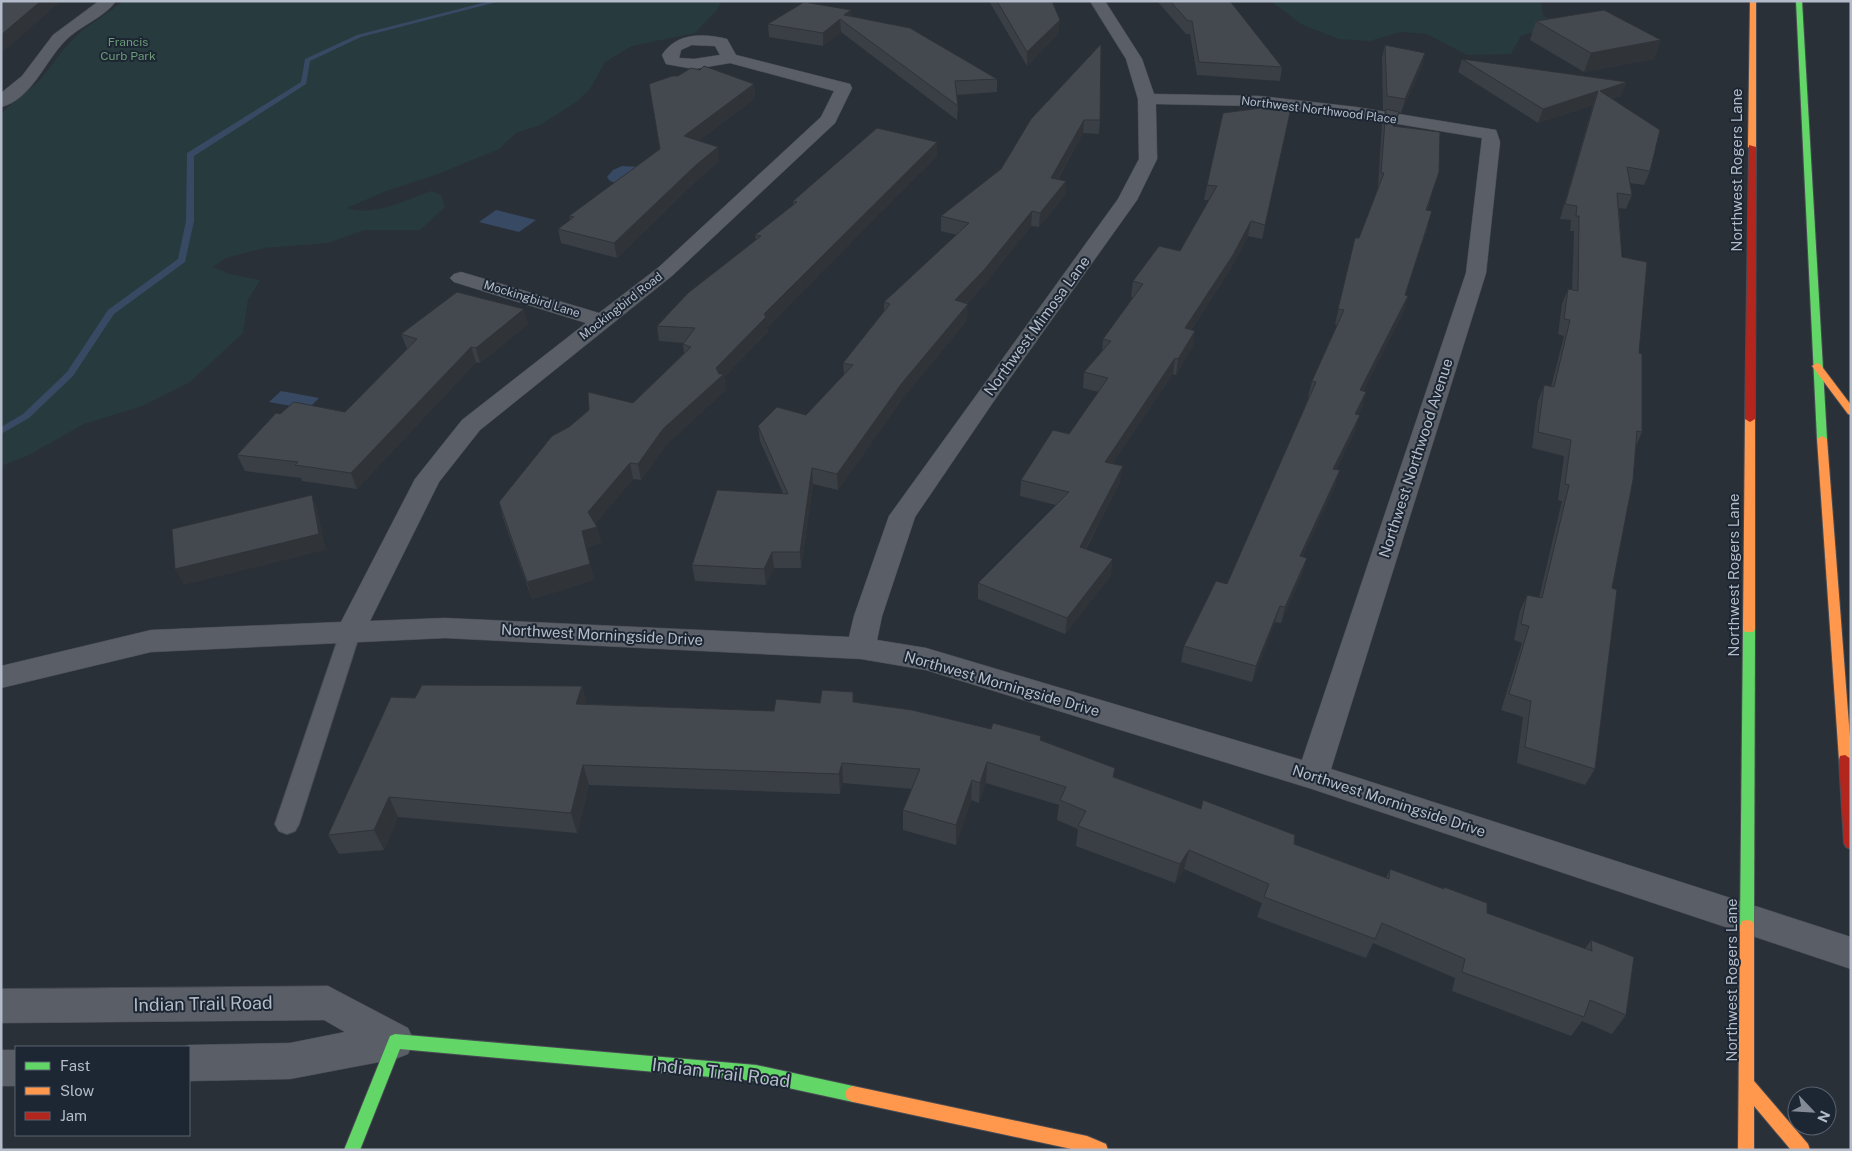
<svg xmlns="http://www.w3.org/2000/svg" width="1852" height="1151" font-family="'Public Sans',sans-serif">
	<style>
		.green { fill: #273a3e }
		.water { fill: #384963 }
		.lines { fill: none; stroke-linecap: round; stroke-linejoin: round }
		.stream { fill: #384963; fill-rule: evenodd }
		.lane-casing { stroke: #484c53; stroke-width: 2 }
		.street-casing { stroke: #484c53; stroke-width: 1 }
		.fast-casing { stroke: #484c53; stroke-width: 2 }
		.slow-casing { stroke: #484c53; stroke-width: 2 }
		.jam-casing { stroke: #484c53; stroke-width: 2 }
		.lane { fill: #5a5e66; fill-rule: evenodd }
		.street { fill: #5a5e66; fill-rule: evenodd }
		.fast { fill: #63d668; fill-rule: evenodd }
		.slow { fill: #ff974d; fill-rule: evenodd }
		.jam { fill: #b3261e; fill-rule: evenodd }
		.wall { fill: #3a3f45 }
		.shaded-wall { fill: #303338 }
		.building { fill: #444950; stroke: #303338 }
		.labels { text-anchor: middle; stroke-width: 4; stroke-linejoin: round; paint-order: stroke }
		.far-park-label { font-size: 12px; fill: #6b9a76; stroke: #1d2633 }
		.far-street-label { font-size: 12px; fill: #b4bcc9; stroke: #1d2633 }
		.street-label { font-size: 15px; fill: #b4bcc9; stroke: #1d2633 }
		.near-street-label { font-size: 18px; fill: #b4bcc9; stroke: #1d2633 }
	</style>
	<rect width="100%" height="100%" fill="#2a3038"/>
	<g class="green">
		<path d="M124,1H726L721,2L717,10L695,33L632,46L605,62L590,89L576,102L540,125L516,133L499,149L438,174L386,191L347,208C373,217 407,200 431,191L441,195L445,207L420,230H364L328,243L264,248L226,258L213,267L229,274L260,280L248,300L243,333L190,382L142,406L84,424L27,456L1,466V113L39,81L65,48L83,30Z"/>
		<polygon points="1271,1 1541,1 1543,16 1562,24 1521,36 1511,54 1467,55 1427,34 1400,32 1370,41 1339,39 1301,24"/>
	</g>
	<g class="water">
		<polygon points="622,166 640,167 616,183 610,181 607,177 613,170"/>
		<polygon points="496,210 536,220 519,232 479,222"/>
		<polygon points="281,391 319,398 308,409 269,402"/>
	</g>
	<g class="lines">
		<polygon class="stream" points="490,1 501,1 361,37 310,61 306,84 194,156 194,221 185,262 114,314 73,376 29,418 1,434 1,427 23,414 67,372 108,310 178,259 186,221 187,153 301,82 305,59 357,35"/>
		<g class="lane-casing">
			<polygon id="lane" points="350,625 357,628 360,633 299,824 295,831 287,834 279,831 275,824 340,633 343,628"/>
		</g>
		<g class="street-casing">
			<g id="street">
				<path d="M99,1H116C104,18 79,26 65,41C45,61 31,100 1,107V93L22,76L53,35Z"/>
				<path d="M1090,1H1105L1142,59L1154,94L1259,96L1356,107L1490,129L1496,130L1500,142L1486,273L1331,769L1851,937V969L1312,789L926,670L861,659L445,638L151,652L1,688V666L151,630L341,622L415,479L462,420L586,323L454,282L450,278L454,274L461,272L468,274L599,313L659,267L821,117L834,91L730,63L694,69L666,64L662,55C676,33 702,33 727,39L736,55L850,84L852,88L835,123L673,275L480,430L439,482L370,621L445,618L849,637L854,616L889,516L1118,199L1139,159L1138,99L1126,59ZM692,45L715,46L720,55L694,59L679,58L681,50ZM1156,104L1259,106L1356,117L1482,138L1466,273L1302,760L926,648L877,640L882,616L915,517L998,395L1137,200L1157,159Z"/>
				<polygon points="328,986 408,1028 414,1041 408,1054 395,1059 290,1079 189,1081 189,1047 183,1047 189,1045 290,1043 345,1032 324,1020 1,1023 1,989"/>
				<rect x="1" y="1050" width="15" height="36"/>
			</g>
		</g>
		<g class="fast-casing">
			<g id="fast">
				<polygon points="1796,1 1802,1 1827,439 1822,442 1817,439"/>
				<polygon points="1749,625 1753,626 1755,629 1754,926 1752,931 1747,932 1742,931 1740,926 1743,629 1745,626"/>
				<polygon points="395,1034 756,1065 853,1086 859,1089 861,1094 859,1099 853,1102 756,1081 400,1049 360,1150 344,1150 390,1036"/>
			</g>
		</g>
		<g class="slow-casing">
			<g id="slow">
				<polygon points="1750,1 1756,1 1756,147 1752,149 1748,147"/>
				<polygon points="1817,363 1820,364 1851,405 1851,415 1848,414 1812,366"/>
				<polygon points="1750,416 1755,419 1755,629 1753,632 1745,632 1743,629 1745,419"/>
				<polygon points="1822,436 1827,439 1851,751 1851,761 1845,765 1840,764 1839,760 1817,439"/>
				<polygon points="1747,920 1752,921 1754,926 1754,1081 1808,1144 1810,1150 1791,1150 1754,1106 1754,1150 1738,1150 1740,926 1742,921"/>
				<polygon points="853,1086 1087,1136 1106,1144 1108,1150 1076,1150 853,1102 847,1099 845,1094 847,1089"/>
			</g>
		</g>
		<g class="jam-casing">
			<g id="jam">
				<polygon points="1749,145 1756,147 1755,419 1750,422 1745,419"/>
				<polygon points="1845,755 1851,759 1851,849 1846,847 1844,843 1839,760 1840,756"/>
			</g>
		</g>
		<use href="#lane" class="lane"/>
		<use href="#street" class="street"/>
		<use href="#fast" class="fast"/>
		<use href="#slow" class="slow"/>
		<use href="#jam" class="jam"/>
	</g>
	<g class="wall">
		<polygon points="989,1 1052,1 1059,33 1027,66"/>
		<polygon points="1157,1 1230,1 1282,67 1280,81 1197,75 1190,34 1186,34"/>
		<polygon points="851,17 997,79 997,92 956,95 958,106 957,120 841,32 823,46 769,37 768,24"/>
		<polygon points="1536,21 1661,40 1654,59 1584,72 1530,40"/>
		<polygon points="1101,44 1100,120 1099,134 1083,133 1058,179 1066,181 1065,195 1039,227 1031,226 984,285 966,304 967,320 902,399 838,490 813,484 801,568 774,568 766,585 695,581 692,565 783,493 760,441 758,426 806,415 844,375 843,363 884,311 884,302 957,235 941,231 941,216 1001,169"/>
		<polygon points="1385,45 1425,53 1422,66 1401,113 1399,112 1395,127 1439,172 1427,210 1428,226 1405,295 1408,296 1404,311 1363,391 1366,392 1362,407 1358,415 1355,431 1336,470 1340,470 1335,486 1302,557 1307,558 1302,574 1281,623 1275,622 1252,682 1181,662 1184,646 1227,584 1309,397 1308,397 1312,381 1337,325 1335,324 1355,238 1359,238 1379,188 1378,187 1382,123 1385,110 1383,110 1382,58"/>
		<polygon points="1462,59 1621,96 1612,99 1650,171 1644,185 1630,183 1632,195 1626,209 1619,208 1622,257 1639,353 1642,432 1636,446 1612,588 1595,769 1585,785 1517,763 1523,717 1501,710 1522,643 1514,640 1520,611 1527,595 1539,598 1562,501 1558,500 1564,456 1532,448 1538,401 1544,385 1551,387 1564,336 1558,334 1562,304 1568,289 1572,290 1574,231 1570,231 1571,220 1560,219 1593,105 1538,123 1458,72"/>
		<polygon points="754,84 755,98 698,141 719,161 698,179 617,258 561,243 558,229 570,220 569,216"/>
		<polygon points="1292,104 1262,239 1248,236 1230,270 1191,330 1193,346 1176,375 1173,374 1112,464 1120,482 1086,549 1111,575 1065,634 978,599 978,583 1056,505 1020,496 1021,480 1069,434 1099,392 1083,388 1084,372 1102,352 1103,339 1133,297 1131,297 1133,281 1180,251 1209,200 1204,200 1207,185"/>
		<polygon points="937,142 937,156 767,327 768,332 724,377 726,390 666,445 641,480 633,479 595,524 601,543 586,548 594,580 532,599 503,518 499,502 633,403 684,353 683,344 684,343 659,341 657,326 756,240 755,235 793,205 793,201"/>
		<polygon points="528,324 480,363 476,362 357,489 302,481 301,478 245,471 237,455 280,414 345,412 407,349 401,334"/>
		<polygon points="582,686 587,704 774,711 820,703 854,702 1040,741 1114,777 1386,878 1390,869 1443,889 1444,887 1487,913 1585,949 1591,940 1626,1015 1612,1034 1582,1021 1571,1036 1452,991 1455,978 1373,943 1366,958 1257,917 1262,903 1184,869 1175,883 1076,846 1078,829 1057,820 1059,805 986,783 979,803 971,800 956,845 903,830 903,810 912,789 843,783 840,794 589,785 577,833 398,817 384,850 339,854 328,835 415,698"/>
	</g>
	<g class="shaded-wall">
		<polygon points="41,1 61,1 1,54 1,35"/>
		<polygon points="851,10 851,23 844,15"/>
		<polygon points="840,19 841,32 823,46 823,33"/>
		<polygon points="1060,20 1059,33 1027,66 1027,52"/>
		<polygon points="1661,40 1654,59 1584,72 1591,53"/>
		<polygon points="1425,53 1422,66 1401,113 1405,99"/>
		<polygon points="1627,82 1621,96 1595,104 1600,91"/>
		<polygon points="754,84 755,98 686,150 684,136"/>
		<polygon points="1598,91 1593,105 1538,123 1543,109"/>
		<polygon points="1399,112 1396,126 1389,140 1393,126"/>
		<polygon points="1084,120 1083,133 1050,192 1051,178"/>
		<polygon points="937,142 937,156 767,327 768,332 724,377 726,390 666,445 641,480 638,464 663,429 716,368 764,314"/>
		<polygon points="718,147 719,161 698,179 617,258 614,243 696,165"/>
		<polygon points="1066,181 1065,195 1039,227 1040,213"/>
		<polygon points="1032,211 1031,226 984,285 954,315 955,300"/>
		<polygon points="1251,221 1248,236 1230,270 1182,343 1185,328"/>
		<polygon points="1408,296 1404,311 1356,406 1360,390"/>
		<polygon points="968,304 967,320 902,399 838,490 837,474 902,383"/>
		<polygon points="524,309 528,324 480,363 476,348"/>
		<polygon points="1195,331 1193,346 1176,375 1178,359"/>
		<polygon points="471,347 476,362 357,489 351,473"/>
		<polygon points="1175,358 1173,374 1103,478 1105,462"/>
		<polygon points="1366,392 1362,407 1351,430 1355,414"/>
		<polygon points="1360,415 1355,431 1329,485 1333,469"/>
		<polygon points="630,463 633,479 592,528 588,512"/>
		<polygon points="1123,466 1120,482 1078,563 1080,547"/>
		<polygon points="812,468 813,484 801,568 800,552"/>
		<polygon points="1340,470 1335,486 1295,572 1300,556"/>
		<polygon points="312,495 318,511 326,550 184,585 175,569"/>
		<polygon points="597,527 601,543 586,548 582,531"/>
		<polygon points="772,552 774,568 766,585 764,569"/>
		<polygon points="1307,558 1302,574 1281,623 1285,607"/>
		<polygon points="1113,559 1111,575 1065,634 1067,618"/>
		<polygon points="590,564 594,580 532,599 527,582"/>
		<polygon points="1280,606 1275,622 1252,682 1256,666"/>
		<polygon points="582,686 588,706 576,704"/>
		<polygon points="987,762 986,783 979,803 980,783"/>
		<polygon points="842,763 843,783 840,794 839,774"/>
		<polygon points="583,765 589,785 577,833 571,813"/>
		<polygon points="972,780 971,800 956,845 956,825"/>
		<polygon points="389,797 398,817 384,850 374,830"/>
		<polygon points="1189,850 1184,869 1175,883 1180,864"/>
	</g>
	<g class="building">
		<polygon points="1,1 41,1 1,35"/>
		<polygon points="997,1 1052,1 1060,20 1027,52"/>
		<polygon points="1170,1 1230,1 1282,67 1199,62 1192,21 1188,21"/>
		<polygon points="804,2 851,10 844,15 910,28 997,79 955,81 958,106 840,19 823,33 768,24"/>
		<polygon points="1604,10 1661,40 1591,53 1536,21"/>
		<polygon points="1101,44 1100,120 1084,120 1051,178 1066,181 1040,213 1032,211 984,270 955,300 968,304 902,383 837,474 812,468 800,552 772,552 764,569 692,565 717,490 788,494 758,426 777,407 806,415 853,365 843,363 890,304 884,302 969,223 941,216 1001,169 1031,119"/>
		<polygon points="1385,45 1425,53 1405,99 1387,96"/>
		<polygon points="1462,59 1627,82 1600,91 1660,130 1650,171 1627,167 1632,195 1617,193 1622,257 1647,262 1639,353 1642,354 1642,432 1637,431 1633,480 1612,588 1617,590 1595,769 1525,747 1531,701 1509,694 1529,626 1521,624 1527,595 1542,598 1569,485 1565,484 1571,440 1538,432 1544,385 1554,387 1570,320 1564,319 1568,289 1578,291 1579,216 1576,216 1577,206 1565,204 1598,91 1543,109"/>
		<polygon points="704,66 754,84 684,136 718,147 696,165 614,243 558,229 574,217 569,216 660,149 649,84 672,76 678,76 691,68 700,70"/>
		<polygon points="1292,104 1265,225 1251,221 1233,255 1185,328 1195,331 1178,359 1175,358 1105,462 1123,466 1080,547 1113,559 1067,618 978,583 1069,492 1021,480 1053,430 1069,434 1108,378 1084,372 1111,341 1103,339 1143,284 1133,281 1159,246 1180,251 1217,186 1207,185 1223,113"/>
		<polygon points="1386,109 1399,112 1393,126 1440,132 1439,172 1426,210 1432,211 1405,295 1408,296 1360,390 1366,392 1355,414 1360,415 1333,469 1340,470 1300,556 1307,558 1285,607 1280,606 1256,666 1184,646 1216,581 1227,584 1316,382 1312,381 1344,310 1338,309 1355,238 1359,238 1384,173 1381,173"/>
		<polygon points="877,128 937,142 764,314 766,317 716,368 719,374 724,374 663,429 638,464 630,463 588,512 597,527 582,531 590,564 527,582 499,502 552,436 569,427 589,410 588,392 633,403 691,347 683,344 695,328 657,326 688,293 761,236 755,235 797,202 793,201"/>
		<polygon points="457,292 524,309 476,348 471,347 351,473 295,465 298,462 237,455 276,413 280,414 294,402 345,412 417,339 401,334"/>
		<polygon points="312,495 319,534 175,569 172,529"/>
		<polygon points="422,685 582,686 576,704 774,711 776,699 820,703 822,690 853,692 853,702 912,710 991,729 993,723 1041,736 1040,740 1115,768 1113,777 1201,809 1203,800 1295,835 1294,844 1389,879 1390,869 1444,889 1444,887 1487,903 1487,913 1592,951 1591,940 1634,957 1626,1015 1590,1000 1584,1017 1462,972 1465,959 1382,923 1375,939 1264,897 1269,884 1189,850 1180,864 1078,826 1086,811 1060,800 1066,787 987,762 980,783 972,780 956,825 903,810 920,769 842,763 839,774 583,765 571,813 389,797 374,830 328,835 391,697 415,698"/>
	</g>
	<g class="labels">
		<g class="far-park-label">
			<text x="128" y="46">Francis<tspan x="128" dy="14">Curb Park</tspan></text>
		</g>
		<g class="far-street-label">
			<text transform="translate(1319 110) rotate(7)" y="4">Northwest Northwood Place</text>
			<text transform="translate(532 299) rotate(17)" y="4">Mockingbird Lane</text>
			<text transform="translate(621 306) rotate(-38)" y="4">Mockingbird Road</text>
		</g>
		<g class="street-label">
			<text transform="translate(1737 170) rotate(-90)" y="5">Northwest Rogers Lane</text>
			<text transform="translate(1037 326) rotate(-54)" y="5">Northwest Mimosa Lane</text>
			<text transform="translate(1416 458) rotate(-72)" y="5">Northwest Northwood Avenue</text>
			<text transform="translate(1734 575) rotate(-90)" y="5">Northwest Rogers Lane</text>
			<text transform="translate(602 635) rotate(3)" y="5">Northwest Morningside Drive</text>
			<text transform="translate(1002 684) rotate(16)" y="5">Northwest Morningside Drive</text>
			<text transform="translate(1389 801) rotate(18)" y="5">Northwest Morningside Drive</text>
			<text transform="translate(1732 980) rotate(-90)" y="5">Northwest Rogers Lane</text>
		</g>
		<g class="near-street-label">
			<text transform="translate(203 1004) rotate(-1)" y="6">Indian Trail Road</text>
			<text transform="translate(721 1073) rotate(7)" y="6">Indian Trail Road</text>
		</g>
	</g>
	<rect width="1852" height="1151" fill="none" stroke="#b4bcc9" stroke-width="5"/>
	<rect x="15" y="1046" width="175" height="90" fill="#1d2633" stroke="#59626f"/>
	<rect x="25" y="1062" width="25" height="8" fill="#63d668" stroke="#59626f"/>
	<text x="60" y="1071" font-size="15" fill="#b4bcc9">Fast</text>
	<rect x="25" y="1087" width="25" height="8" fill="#ff974d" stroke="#59626f"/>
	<text x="60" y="1096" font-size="15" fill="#b4bcc9">Slow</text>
	<rect x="25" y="1112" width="25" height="8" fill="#b3261e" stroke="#59626f"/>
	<text x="60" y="1121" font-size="15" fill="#b4bcc9">Jam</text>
	<g transform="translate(1812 1111) rotate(115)"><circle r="24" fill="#1d2633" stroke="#59626f"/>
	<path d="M0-4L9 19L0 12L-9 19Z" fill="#848b96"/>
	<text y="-8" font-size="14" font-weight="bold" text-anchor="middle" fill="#b4bcc9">N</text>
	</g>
</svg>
